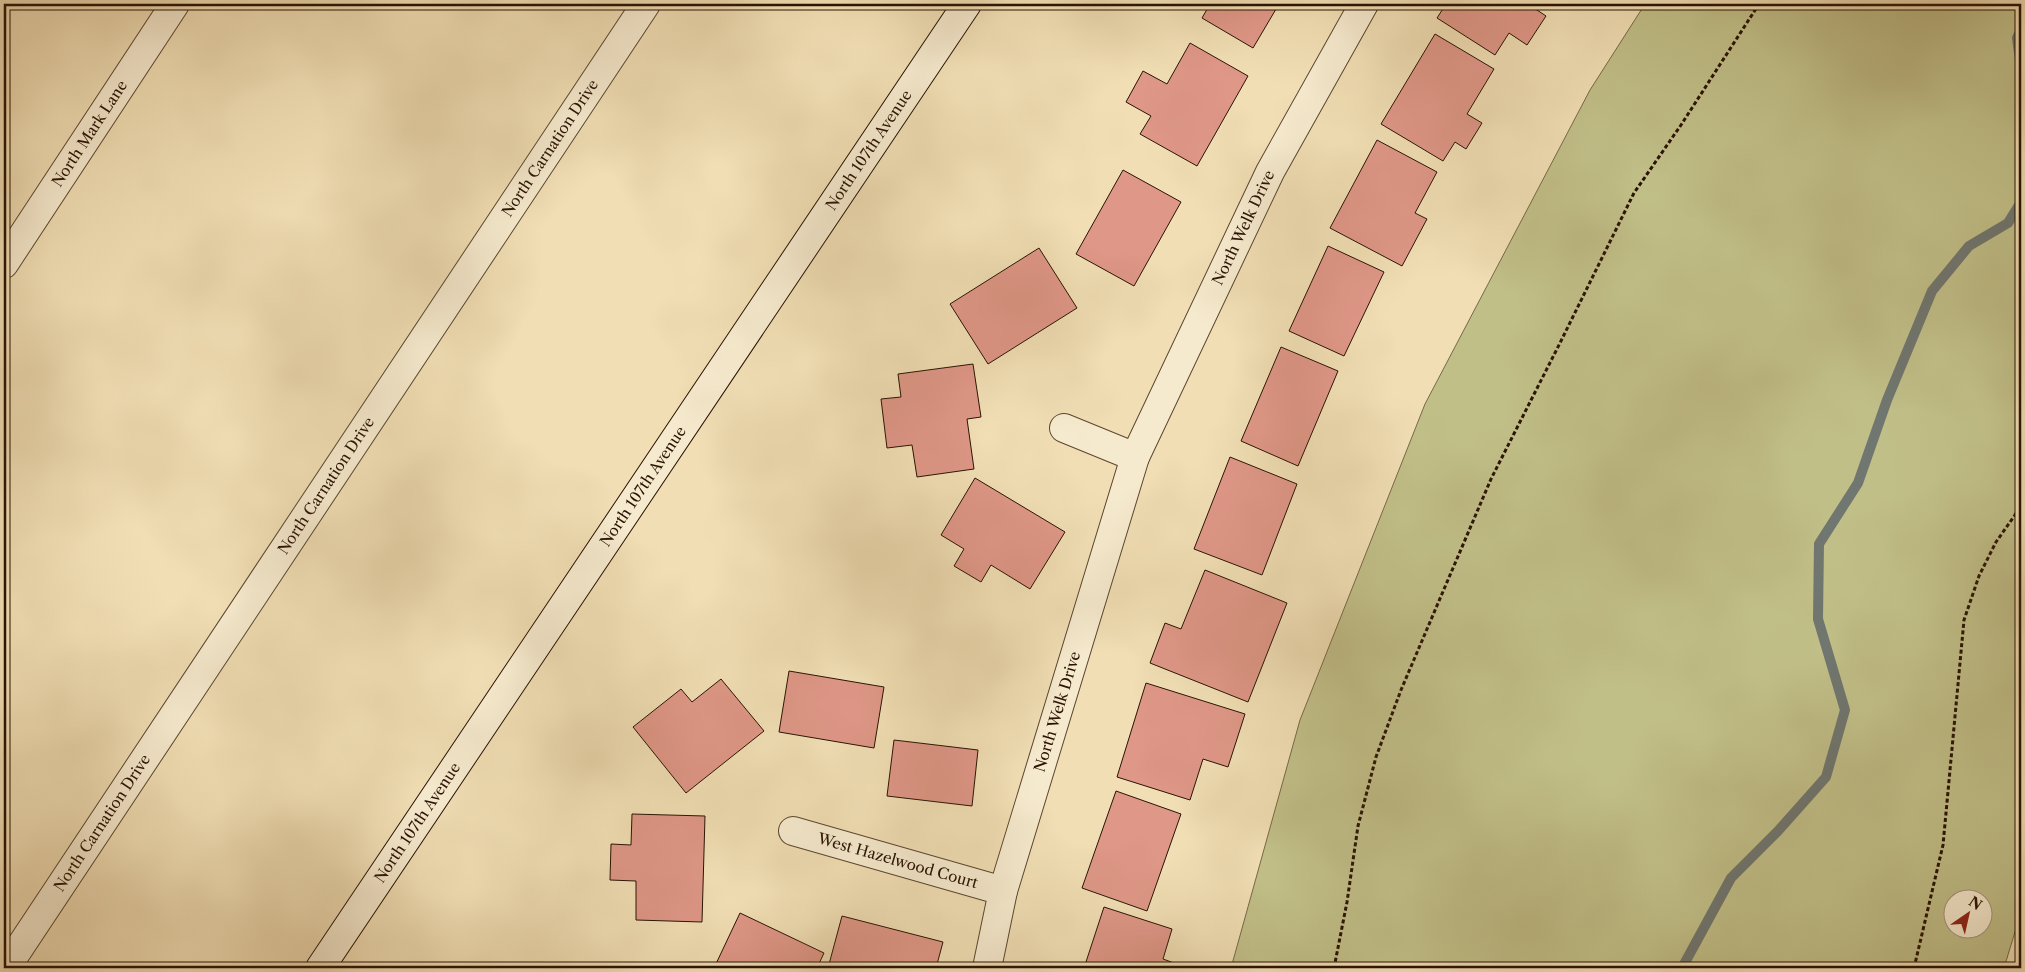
<svg xmlns="http://www.w3.org/2000/svg" width="2025" height="972" font-family="'Libre Caslon Text',serif">
	<style>
		.green { fill: #c1bf88; stroke: #756946; fill-rule: evenodd }
		.lines { fill: none; stroke-linecap: round; stroke-linejoin: round }
		.stream { stroke: #707770; stroke-width: 10 }
		.building { fill: #df9787; stroke: #291303 }
		.minor-casing { stroke: #5b462f; stroke-width: 30 }
		.secondary-casing { stroke: #291303; stroke-width: 30 }
		.path { stroke: #291303; stroke-width: 3; stroke-dasharray: 4 2.5; stroke-linecap: butt }
		.minor { stroke: #f6eace; stroke-width: 28 }
		.secondary { stroke: #f6eace; stroke-width: 28 }
		.labels { text-anchor: middle; stroke-width: 4; stroke-linejoin: round; paint-order: stroke }
		.street-label { font-size: 15px; fill: #291303; stroke: #f6eace }
	</style>
	<rect width="100%" height="100%" fill="#f1deb4"/>
	<filter id="stains"><feTurbulence type="fractalNoise" baseFrequency=".004" numOctaves="4"/><feColorMatrix values="0 0 0 0 .2 0 0 0 0 .09 0 0 0 0 .02 0 0 0 .5 -.17"/></filter>
	<radialGradient id="worn" r=".72"><stop offset=".6" stop-color="#630" stop-opacity="0"/><stop offset="1" stop-color="#630" stop-opacity=".3"/></radialGradient>
	<path class="green" d="M1645,4H2021V912L2004,968H1231L1300,720L1425,404L1590,90ZM1952,900H1982V930H1952Z"/>
	<g class="lines">
		<g class="stream">
			<polyline points="2021,30 2017,38 2021,67"/>
			<polyline points="1682,968 1731,878 1778,831 1826,777 1845,710 1818,619 1819,544 1858,483 1887,400 1932,291 1969,246 2008,223 2021,202"/>
		</g>
	</g>
	<g class="building">
		<polygon points="1210,4 1279,4 1253,48 1202,18"/>
		<polygon points="1446,4 1528,4 1546,16 1527,45 1509,33 1495,55 1437,18"/>
		<polygon points="1435,34 1494,69 1467,114 1482,123 1466,149 1455,142 1443,161 1381,124"/>
		<polygon points="1190,43 1248,76 1197,166 1140,134 1151,116 1126,102 1143,71 1167,84"/>
		<polygon points="1377,140 1437,172 1415,213 1427,219 1402,266 1330,228"/>
		<polygon points="1123,170 1181,202 1134,286 1076,254"/>
		<polygon points="1328,246 1384,272 1344,356 1289,331"/>
		<polygon points="1039,248 1077,308 988,364 950,304"/>
		<polygon points="1281,347 1338,371 1298,466 1241,441"/>
		<polygon points="973,364 981,417 967,419 974,469 917,477 912,445 887,448 881,399 901,397 898,374"/>
		<polygon points="1230,457 1297,484 1262,575 1194,549"/>
		<polygon points="975,478 1065,532 1030,589 991,565 981,582 954,566 964,549 941,535"/>
		<polygon points="1205,570 1287,603 1248,702 1150,663 1165,623 1181,629"/>
		<polygon points="789,671 884,687 874,748 779,732"/>
		<polygon points="721,679 764,731 686,793 633,727 681,689 692,702"/>
		<polygon points="1146,683 1245,714 1228,767 1203,759 1190,800 1117,777"/>
		<polygon points="894,740 978,750 972,806 887,796"/>
		<polygon points="1116,791 1181,814 1147,911 1082,888"/>
		<polygon points="632,814 705,816 702,922 636,920 636,881 610,880 611,844 631,845"/>
		<polygon points="1104,907 1172,929 1163,959 1174,963 1172,968 1084,968"/>
		<polygon points="740,913 824,953 817,968 714,968"/>
		<polygon points="842,916 943,942 936,968 828,968"/>
	</g>
	<g class="lines">
		<g class="minor-casing">
			<g id="minor">
				<path id="s1" d="M4,264L175,4"/>
				<polyline points="1064,428 1135,457"/>
				<path id="s2" d="M793,831L1003,891"/>
				<path id="s3" d="M6,968L646,4"/>
				<path id="s4" d="M987,968L1003,891L1135,457L1270,172L1364,4"/>
			</g>
		</g>
		<g class="secondary-casing">
			<g id="secondary">
				<path id="s5" d="M320,968L967,4"/>
			</g>
		</g>
		<g class="path">
			<polyline points="1334,968 1347,902 1358,826 1376,757 1401,690 1491,479 1560,343 1634,193 1681,125 1759,4"/>
			<polyline points="1914,968 1943,845 1964,620 1979,576 1996,542 2015,515 2021,502"/>
		</g>
		<use href="#minor" class="minor"/>
		<use href="#secondary" class="secondary"/>
	</g>
	<g class="labels">
		<g class="street-label">
			<text dy="5" stroke="none"><textPath href="#s1" startOffset="156">North Mark Lane</textPath></text>
			<text dy="5" stroke="none"><textPath href="#s3" startOffset="984">North Carnation Drive</textPath></text>
			<text dy="5" stroke="none"><textPath href="#s5" startOffset="985">North 107th Avenue</textPath></text>
			<text dy="5" stroke="none"><textPath href="#s4" startOffset="786">North Welk Drive</textPath></text>
			<text dy="5" stroke="none"><textPath href="#s3" startOffset="579">North Carnation Drive</textPath></text>
			<text dy="5" stroke="none"><textPath href="#s5" startOffset="580">North 107th Avenue</textPath></text>
			<text dy="5" stroke="none"><textPath href="#s4" startOffset="266">North Welk Drive</textPath></text>
			<text dy="5" stroke="none"><textPath href="#s5" startOffset="175">North 107th Avenue</textPath></text>
			<text dy="5" stroke="none"><textPath href="#s3" startOffset="174">North Carnation Drive</textPath></text>
			<text dy="5" stroke="none"><textPath href="#s2" startOffset="109">West Hazelwood Court</textPath></text>
		</g>
	</g>
	<rect width="2025" height="972" fill="none" stroke="#f1deb4" stroke-width="20"/>
	<rect x="5" y="5" width="2015" height="962" fill="none" stroke="#291303" stroke-width="2.5"/>
	<rect x="10" y="10" width="2005" height="952" fill="none" stroke="#291303"/>
	<g transform="translate(1968 914) rotate(34)"><circle r="24" fill="#f6eace" stroke="#a4947d"/>
	<path d="M0-4L9 19L0 12L-9 19Z" fill="#8f2418"/>
	<text y="-8" font-size="14" font-weight="bold" text-anchor="middle" fill="#291303">N</text>
	</g>
	<rect width="100%" height="100%" filter="url(#stains)"/>
	<rect width="100%" height="100%" fill="url(#worn)"/>
</svg>
